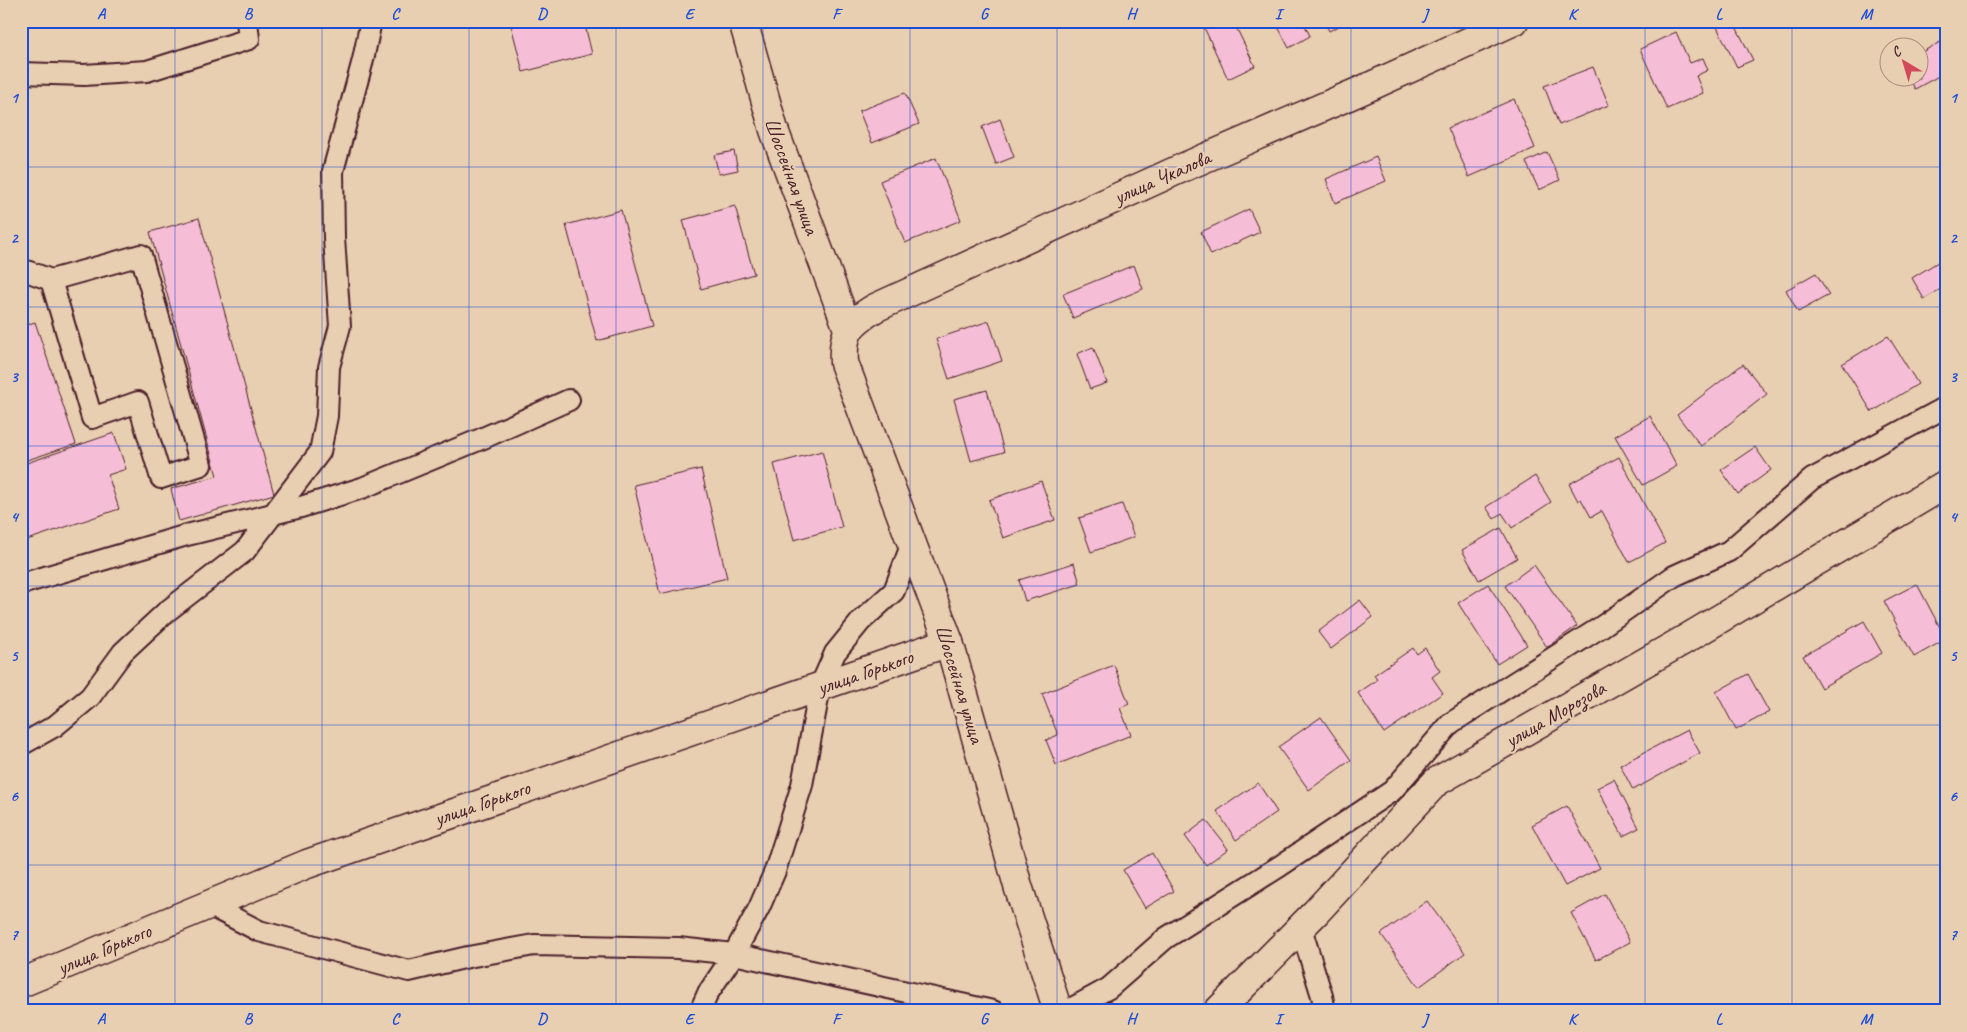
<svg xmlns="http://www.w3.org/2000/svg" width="1967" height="1032" font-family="Caveat,sans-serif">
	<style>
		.building { fill: #f5bed6; stroke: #4a1f2b }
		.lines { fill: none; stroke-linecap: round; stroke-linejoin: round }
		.service-casing { stroke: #4a1f2b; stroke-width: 24 }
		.minor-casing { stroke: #4a1f2b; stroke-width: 31 }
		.service { stroke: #e9cfb1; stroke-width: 20 }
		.minor { stroke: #e9cfb1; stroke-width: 28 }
		.grid { fill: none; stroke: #1d4ed8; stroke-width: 1; stroke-opacity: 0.55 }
		.labels { text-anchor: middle; stroke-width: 4.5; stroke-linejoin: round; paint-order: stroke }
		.street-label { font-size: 21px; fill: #4a1f2b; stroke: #e9cfb1 }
		.neatline { fill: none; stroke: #1d4ed8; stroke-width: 2 }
		.grid-label { font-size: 16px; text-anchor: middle; font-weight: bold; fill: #1d4ed8 }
	</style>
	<rect width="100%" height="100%" fill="#e9cfb1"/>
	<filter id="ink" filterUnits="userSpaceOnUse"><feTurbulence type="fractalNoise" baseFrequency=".02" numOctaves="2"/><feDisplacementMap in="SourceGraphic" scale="10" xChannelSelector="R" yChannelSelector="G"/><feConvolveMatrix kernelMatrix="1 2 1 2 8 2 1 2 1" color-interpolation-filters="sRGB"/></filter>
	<g filter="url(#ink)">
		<g class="building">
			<polygon points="510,21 584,21 592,54 523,72"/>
			<polygon points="1201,21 1233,21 1255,66 1228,79"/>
			<polygon points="1275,21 1303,21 1310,36 1289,48"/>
			<polygon points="1324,21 1349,21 1329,31"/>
			<polygon points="1714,21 1733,21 1753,60 1737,67"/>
			<polygon points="1676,32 1690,63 1703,58 1708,70 1696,76 1703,93 1667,109 1640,49"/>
			<polygon points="1946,39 1946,72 1915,89 1909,78 1920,78 1920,53"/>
			<polygon points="1593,67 1609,105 1559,125 1544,86"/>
			<polygon points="905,93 919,124 872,143 859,111"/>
			<polygon points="1514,99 1535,148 1469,177 1448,128"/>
			<polygon points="1000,119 1014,157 996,164 982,127"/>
			<polygon points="734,151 738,170 719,174 714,155"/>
			<polygon points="1547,152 1560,180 1539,190 1526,162"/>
			<polygon points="1376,157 1386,181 1335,203 1326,179"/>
			<polygon points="936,158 961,220 905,243 880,181"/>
			<polygon points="735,206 754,274 701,289 683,220"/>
			<polygon points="1249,209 1260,232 1211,255 1201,232"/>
			<polygon points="621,210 652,326 597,341 566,225"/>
			<polygon points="199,218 274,494 179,521 171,489 217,476 150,232"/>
			<polygon points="1946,257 1946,286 1924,299 1912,278"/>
			<polygon points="1134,265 1143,289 1073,318 1063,294"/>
			<polygon points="1816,273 1829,295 1798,312 1786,290"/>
			<polygon points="989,321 1002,361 949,379 936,339"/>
			<polygon points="35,322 76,444 21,462 21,327"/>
			<polygon points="1888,336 1918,384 1872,412 1842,364"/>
			<polygon points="1093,347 1107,383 1090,389 1077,354"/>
			<polygon points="1743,364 1767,394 1701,446 1677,415"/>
			<polygon points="987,390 1004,452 971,461 954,399"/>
			<polygon points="1650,416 1677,466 1643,485 1615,436"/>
			<polygon points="114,433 126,469 108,475 119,509 27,540 21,524 21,465"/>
			<polygon points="1755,447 1771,470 1738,494 1721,470"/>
			<polygon points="822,451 842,527 794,540 774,464"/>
			<polygon points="1619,457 1665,543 1629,562 1602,511 1591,517 1581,499 1578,501 1569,484"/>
			<polygon points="701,469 727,578 660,594 634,485"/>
			<polygon points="1535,476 1551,502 1512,528 1502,513 1494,519 1486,507"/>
			<polygon points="1041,481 1055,520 1003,538 989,500"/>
			<polygon points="1122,504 1134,537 1091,552 1079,518"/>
			<polygon points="1501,528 1517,558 1479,580 1462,550"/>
			<polygon points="1074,563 1080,584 1025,601 1019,580"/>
			<polygon points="1534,565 1577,626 1547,647 1505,586"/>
			<polygon points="1488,584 1527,645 1497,664 1458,603"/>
			<polygon points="1917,584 1946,639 1914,657 1884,601"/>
			<polygon points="1360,600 1373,617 1331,649 1318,632"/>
			<polygon points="1864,621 1882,653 1821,688 1803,656"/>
			<polygon points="1413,648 1417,654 1425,648 1440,671 1432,677 1443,693 1384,733 1358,693 1377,680 1374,675"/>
			<polygon points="1114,665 1129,704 1120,708 1131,735 1056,765 1046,740 1058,735 1042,694"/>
			<polygon points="1748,674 1769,712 1736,730 1716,692"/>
			<polygon points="1321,717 1351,760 1309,790 1278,747"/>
			<polygon points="1687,730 1700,753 1633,790 1620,765"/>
			<polygon points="1614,779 1639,828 1623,836 1597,788"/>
			<polygon points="1258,783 1277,812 1236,840 1217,811"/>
			<polygon points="1567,806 1600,868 1565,886 1532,825"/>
			<polygon points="1206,820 1228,849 1206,865 1185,836"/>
			<polygon points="1152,853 1174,891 1145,908 1123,870"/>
			<polygon points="1605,894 1630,942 1596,960 1571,913"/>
			<polygon points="1427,901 1465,953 1419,987 1381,934"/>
		</g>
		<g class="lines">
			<g class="service-casing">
				<g id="service">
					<polyline points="21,73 84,75 147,71 249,39 247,21"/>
					<polyline points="21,269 51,280 141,255 201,465 161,478 138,402 92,418 51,280"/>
					<polyline points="21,584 187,535 301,507 362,488 481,439 569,400"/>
					<polyline points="21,745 55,726 90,697 123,652 166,612 245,551 320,452 327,416 329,367 340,326 334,238 333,171 363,60 371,21"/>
					<polyline points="209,905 259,931 409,971 468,957 534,945 678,948 734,954 993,1011"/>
					<polyline points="1301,928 1322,996 1325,1011"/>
					<polyline points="700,1011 708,993 734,954 759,908 775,871 802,785 820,687 835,653 861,621 894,591 912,543"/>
					<polyline points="1067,1011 1109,988 1166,938 1280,866 1392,791 1451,723 1601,627 1674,576 1729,551 1812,479 1946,407"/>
				</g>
			</g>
			<g class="minor-casing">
				<g id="minor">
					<polyline points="743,21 774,130 848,329"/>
					<polyline points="21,983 307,864 949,642"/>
					<path d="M1058,1011L1018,886L949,642L844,363C842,332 849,324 875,308L1182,168L1360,91L1514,21"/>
					<polyline points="1218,1011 1316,912 1436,782 1684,640 1946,484"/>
				</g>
			</g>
			<use href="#service" class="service"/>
			<use href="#minor" class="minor"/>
		</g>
	</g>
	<path class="grid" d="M175,21V1011M322,21V1011M469,21V1011M616,21V1011M763,21V1011M910,21V1011M1057,21V1011M1204,21V1011M1351,21V1011M1498,21V1011M1645,21V1011M1792,21V1011M21,167H1946M21,307H1946M21,446H1946M21,586H1946M21,725H1946M21,865H1946"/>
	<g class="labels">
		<g class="street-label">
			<text transform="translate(792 176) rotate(70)" y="7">Шоссейная улица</text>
			<text transform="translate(1162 177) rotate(-24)" y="7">улица Чкалова</text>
			<text transform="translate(865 672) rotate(-19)" y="7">улица Горького</text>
			<text transform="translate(960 684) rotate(73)" y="7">Шоссейная улица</text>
			<text transform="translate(1555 714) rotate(-30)" y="7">улица Морозова</text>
			<text transform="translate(482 803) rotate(-19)" y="7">улица Горького</text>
			<text transform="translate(104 949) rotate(-23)" y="7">улица Горького</text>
		</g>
	</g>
	<rect width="1967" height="1032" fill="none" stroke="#e9cfb1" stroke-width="55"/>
	<g transform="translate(1904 62) rotate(322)"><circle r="24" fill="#e9cfb1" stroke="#a9897b"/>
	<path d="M0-4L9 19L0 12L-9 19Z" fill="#d1495b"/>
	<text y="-8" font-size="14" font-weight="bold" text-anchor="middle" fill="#4a1f2b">С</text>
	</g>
	<rect x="28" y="28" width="1912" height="976" class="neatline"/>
	<g class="grid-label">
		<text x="101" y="19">A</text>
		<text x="248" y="19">B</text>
		<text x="395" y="19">C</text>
		<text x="542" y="19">D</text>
		<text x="689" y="19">E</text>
		<text x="836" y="19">F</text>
		<text x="984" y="19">G</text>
		<text x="1131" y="19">H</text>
		<text x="1278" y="19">I</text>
		<text x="1425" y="19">J</text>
		<text x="1572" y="19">K</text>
		<text x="1719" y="19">L</text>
		<text x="1866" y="19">M</text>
		<text x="14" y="103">1</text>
		<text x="1953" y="103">1</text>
		<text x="14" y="243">2</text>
		<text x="1953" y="243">2</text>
		<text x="14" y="382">3</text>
		<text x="1953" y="382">3</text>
		<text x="14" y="522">4</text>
		<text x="1953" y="522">4</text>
		<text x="14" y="661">5</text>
		<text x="1953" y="661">5</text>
		<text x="14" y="801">6</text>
		<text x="1953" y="801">6</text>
		<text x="14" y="940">7</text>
		<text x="1953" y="940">7</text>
		<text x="101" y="1024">A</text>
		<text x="248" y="1024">B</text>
		<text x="395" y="1024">C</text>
		<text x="542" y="1024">D</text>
		<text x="689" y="1024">E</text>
		<text x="836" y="1024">F</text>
		<text x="984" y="1024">G</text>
		<text x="1131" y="1024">H</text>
		<text x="1278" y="1024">I</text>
		<text x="1425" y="1024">J</text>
		<text x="1572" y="1024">K</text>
		<text x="1719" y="1024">L</text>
		<text x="1866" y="1024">M</text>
	</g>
</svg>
